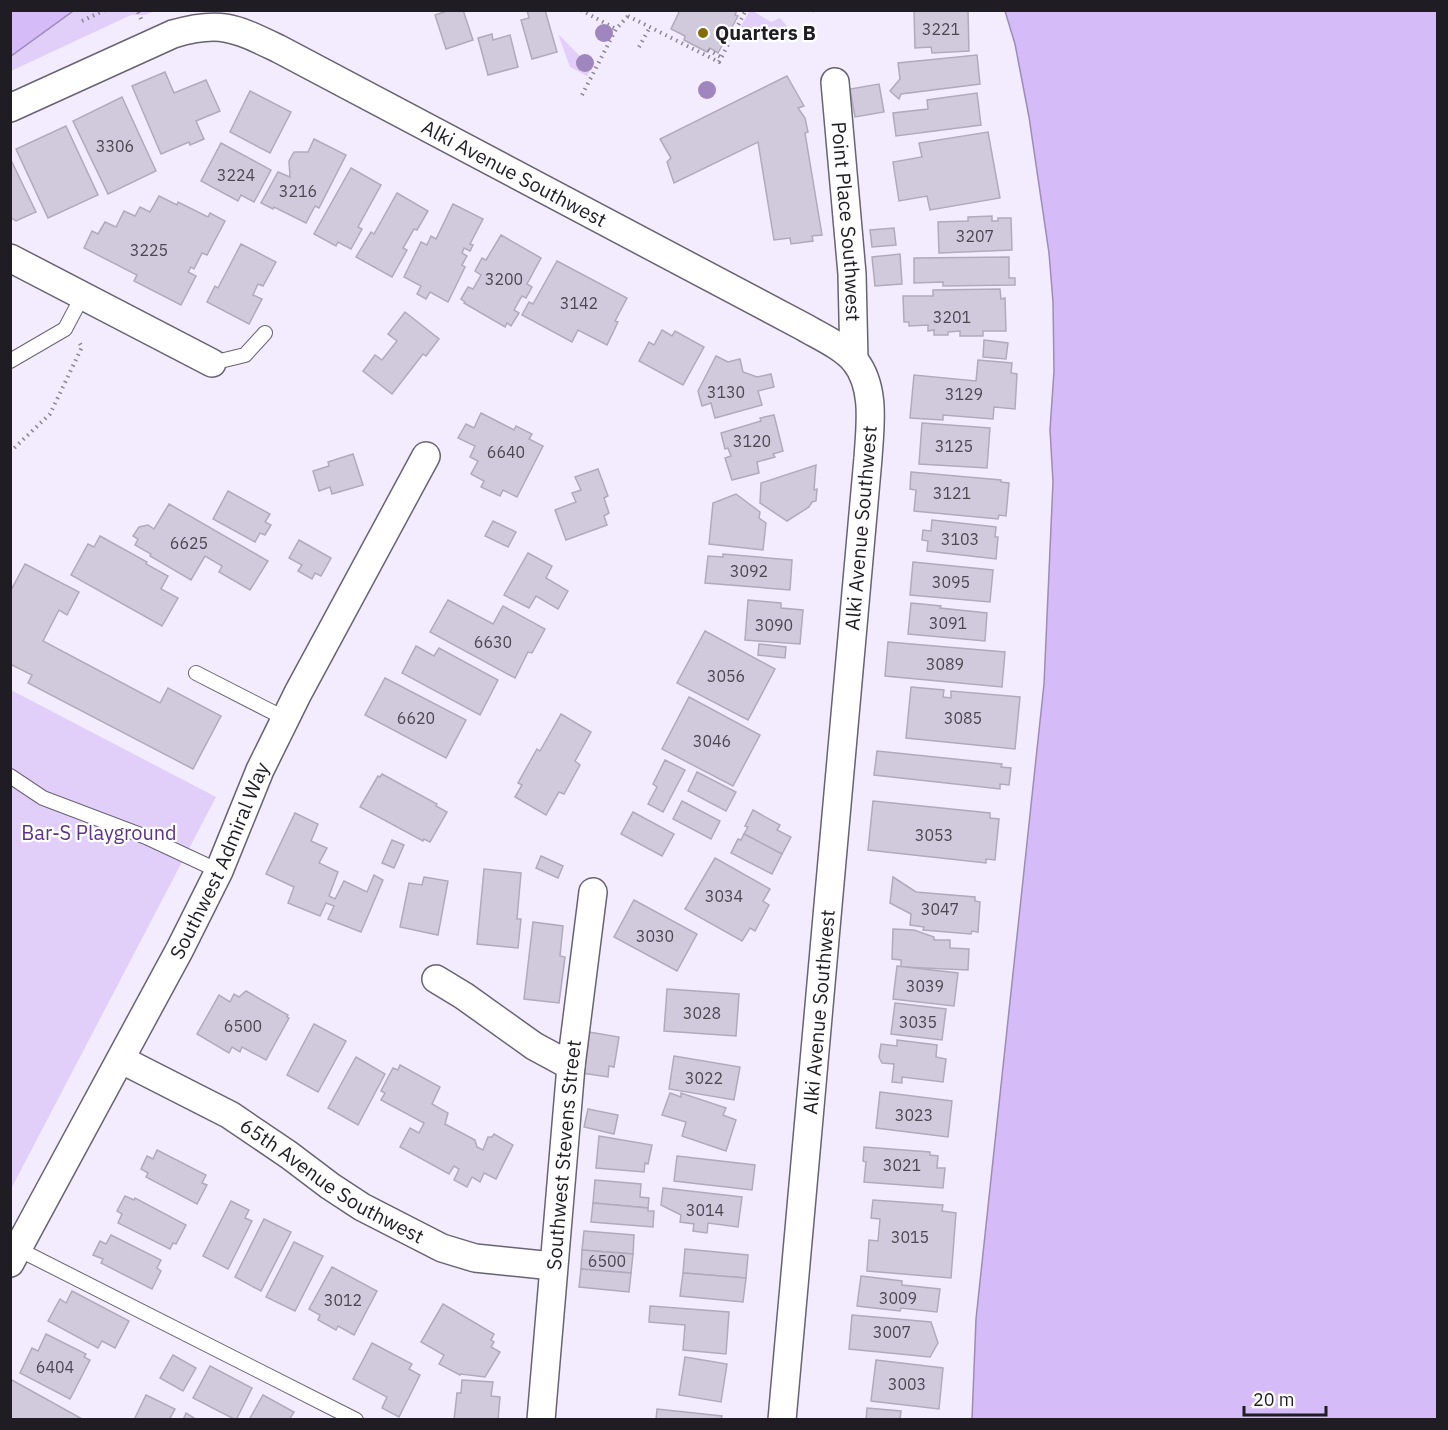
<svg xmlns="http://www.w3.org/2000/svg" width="1448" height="1430" font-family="'IBM Plex Sans',sans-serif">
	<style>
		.green { fill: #e1cffa }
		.water { fill: #d5bbf8; stroke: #9e8bb8; stroke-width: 1.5 }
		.building { fill: #d1cadd; stroke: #b1aabc; stroke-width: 1.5 }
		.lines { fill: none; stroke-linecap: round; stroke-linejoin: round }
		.lane-casing { stroke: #696273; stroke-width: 16 }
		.street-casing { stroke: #696273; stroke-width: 30 }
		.path { stroke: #8c8694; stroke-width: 4; stroke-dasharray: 1.5 4.5; stroke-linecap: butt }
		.lane { stroke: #fff; stroke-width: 14 }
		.street { stroke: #fff; stroke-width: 27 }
		.tree { fill: #a086be }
		.poi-dot { fill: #846c09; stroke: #fff; stroke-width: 2 }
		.labels { text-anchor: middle; stroke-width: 4.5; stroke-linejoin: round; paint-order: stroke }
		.number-label { font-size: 16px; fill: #4c4852 }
		.poi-label { font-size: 20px; font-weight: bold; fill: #1f1c23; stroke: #fff; text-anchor: start }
		.street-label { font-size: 20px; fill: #1f1c23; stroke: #fff }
		.park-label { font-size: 20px; fill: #5d3288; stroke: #fff }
	</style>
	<rect width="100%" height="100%" fill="#f3ecff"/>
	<g class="green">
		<polygon points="750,10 753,11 771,22 780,18 787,26 763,41 740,28"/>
		<polygon points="10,11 155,11 145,15 131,15 11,71"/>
		<polygon points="558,34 582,58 593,64 587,76 570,67"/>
		<polygon points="11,690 216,797 11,1189"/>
	</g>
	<g class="water">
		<polygon points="11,10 73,10 73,11 11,56"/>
		<polygon points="1005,11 1437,11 1437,1419 972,1419 976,1319 1044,684 1053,482 1050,430 1054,371 1053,302 1049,253 1029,117 1015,44"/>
	</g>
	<g class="building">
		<polygon points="450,10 463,10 473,40 446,49 435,15"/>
		<polygon points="527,10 545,10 557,52 532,59 521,20 529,18"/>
		<polygon points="680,10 737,10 735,15 738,16 718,53 710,48 707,52 684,40 685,36 671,29"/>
		<polygon points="914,10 968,10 969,51 932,53 931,47 915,48"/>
		<polygon points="492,34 493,40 510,35 518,67 488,75 478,38"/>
		<polygon points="977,55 980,84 901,94 899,99 890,91 900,79 898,63"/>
		<polygon points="165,72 174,93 206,80 220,111 196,121 204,139 190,145 189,142 161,154 132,86"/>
		<polygon points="787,76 804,106 798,108 805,118 808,132 805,133 822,235 812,236 813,241 791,244 790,238 774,240 758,142 674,183 667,162 671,158 660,139"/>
		<polygon points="879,84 884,112 855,117 850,89"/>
		<polygon points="250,91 291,112 270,153 230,132"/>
		<polygon points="977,93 981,125 896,136 893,113 928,109 927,100"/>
		<polygon points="122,97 156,171 108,194 73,121"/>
		<polygon points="66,126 98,195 48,218 16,149"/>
		<polygon points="988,132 1000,198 930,210 927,196 899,201 893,162 922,157 919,143"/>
		<polygon points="314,139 346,155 319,208 315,206 306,223 274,207 273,209 261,203 278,172 290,177 289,161 294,152 308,152"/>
		<polygon points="221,143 271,170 254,202 241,195 238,201 201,181"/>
		<polygon points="10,158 36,212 16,221 10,217"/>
		<polygon points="351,168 381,185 358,227 362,229 351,249 338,242 336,246 314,234"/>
		<polygon points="397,193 428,211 417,230 414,229 403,248 407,250 392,277 356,257 371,232 374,234"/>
		<polygon points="159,196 177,205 178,202 208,217 210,213 225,221 207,255 202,253 194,269 191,267 188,272 196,276 181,305 134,281 137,275 84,248 92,231 98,234 105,222 116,227 124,211 135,216 140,207 150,212"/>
		<polygon points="453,204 483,219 470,244 473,245 470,251 464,248 462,253 467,256 462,265 465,267 448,302 430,292 426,299 417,294 421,286 404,277 421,242 427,245 431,236 436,239"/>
		<polygon points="992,216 992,221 998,221 998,218 1011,218 1012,250 939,253 938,222 968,221 968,217"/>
		<polygon points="894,228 896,245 872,247 870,230"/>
		<polygon points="501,235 541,258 527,284 532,287 526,298 522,296 514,310 519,313 511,326 507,323 505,327 464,303 465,302 461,299 468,287 473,289 481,275 475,271 482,258 486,260"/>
		<polygon points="241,244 276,262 263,286 258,284 253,295 262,299 249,324 207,302 215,286 218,288"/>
		<polygon points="900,254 902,284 875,286 872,257"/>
		<polygon points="1009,257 1009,278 1015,278 1015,285 943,286 943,282 914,283 914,258"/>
		<polygon points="557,261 627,298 615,321 618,322 607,345 578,330 572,342 522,315 529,302 533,304"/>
		<polygon points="1000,289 1001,299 1005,298 1006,331 983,331 983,336 960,336 960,331 948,332 948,335 934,335 934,330 928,331 928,325 909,326 909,322 904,322 903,296 933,296 933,290"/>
		<polygon points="405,312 439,339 426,356 423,354 392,394 363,371 375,355 382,360 397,341 388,334"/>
		<polygon points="662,330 672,336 675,331 704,347 683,385 639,361 649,342 654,345"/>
		<polygon points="984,340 1008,343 1006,359 983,357"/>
		<polygon points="716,356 728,362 740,359 743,372 757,377 771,374 774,387 758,391 762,405 715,418 711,403 702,406 698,391"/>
		<polygon points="978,360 1012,363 1011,373 1017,374 1015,409 994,407 993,419 943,415 943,420 910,418 914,375 976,381"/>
		<polygon points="481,413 514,430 516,426 532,434 529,439 543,446 517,497 503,490 500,496 481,487 484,481 471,474 478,461 470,457 475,446 458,438 466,424 474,428"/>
		<polygon points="774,415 783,451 773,454 775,457 757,462 759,473 732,480 725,458 731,456 728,448 725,449 721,433 761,421 760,418"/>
		<polygon points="922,423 990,428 987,468 919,464"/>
		<polygon points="353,454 363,485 332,494 330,487 319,491 313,471 329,466 328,462"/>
		<polygon points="816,465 814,490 817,489 816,501 812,502 809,507 787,521 760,503 761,483"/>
		<polygon points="598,469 608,496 604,498 609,513 604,516 607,525 566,540 555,510 576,502 572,493 581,490 575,477"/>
		<polygon points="911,472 1001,480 1001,482 1009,483 1006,516 999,515 998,519 914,511 916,490 910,489"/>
		<polygon points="228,491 270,514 265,522 271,525 265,535 260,533 255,542 213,519"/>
		<polygon points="736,494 760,512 759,518 766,523 763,550 709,544 713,503"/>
		<polygon points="169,504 268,561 250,590 219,572 222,566 205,556 191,580 150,556 151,554 135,545 138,539 133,536 139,527 148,525 154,529"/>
		<polygon points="932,520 996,527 995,537 998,537 996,559 927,551 928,541 922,540 923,530 931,531"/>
		<polygon points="493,521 516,532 508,547 485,536"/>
		<polygon points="100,536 147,562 146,564 168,576 161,589 178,598 162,626 71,575 88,544 94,547"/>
		<polygon points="299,540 331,558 321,576 315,573 312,579 298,571 302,565 289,558"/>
		<polygon points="528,553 552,566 546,578 568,591 558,609 536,596 529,608 504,595"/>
		<polygon points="723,554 792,560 790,590 705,583 708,556 723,557"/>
		<polygon points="913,562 993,570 990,602 910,595"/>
		<polygon points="25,564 79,592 67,615 59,610 43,641 160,703 168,688 221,716 193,769 28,683 32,675 10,664 10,592"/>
		<polygon points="448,600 493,624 503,606 545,629 532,653 528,652 515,678 430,632"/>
		<polygon points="748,600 781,603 781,608 803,610 800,644 745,640"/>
		<polygon points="911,603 941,606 940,608 987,613 985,641 908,634"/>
		<polygon points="705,631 775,669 748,720 677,683"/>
		<polygon points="888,642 1005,652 1002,687 885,676"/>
		<polygon points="759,644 786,647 785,658 758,655"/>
		<polygon points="416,646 434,656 439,648 498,680 480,715 402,673"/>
		<polygon points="385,678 466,720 446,758 365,715"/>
		<polygon points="911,687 944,690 943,697 951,698 951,691 1020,697 1015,749 906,738"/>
		<polygon points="689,697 760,735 733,786 662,749"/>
		<polygon points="561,714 591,732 575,761 580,765 564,794 559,792 546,815 515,797 522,785 518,783 537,749 540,751"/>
		<polygon points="877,751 1002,764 1001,767 1011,768 1009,785 1000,784 1000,789 874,775"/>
		<polygon points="665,760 685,770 663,812 648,804 657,787 653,784"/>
		<polygon points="697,772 736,792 726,811 688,791"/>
		<polygon points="382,774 437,804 436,806 447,812 430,842 424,839 423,841 360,807 378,776 380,777"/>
		<polygon points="682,801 720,821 711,839 673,819"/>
		<polygon points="873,801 990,813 990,818 999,819 995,860 986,859 986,863 868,850"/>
		<polygon points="753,810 780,825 777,830 791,837 782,854 744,834 748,827 745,826"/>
		<polygon points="633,812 674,834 662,856 621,834"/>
		<polygon points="295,813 318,824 311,841 327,848 319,863 338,872 329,896 335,899 344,881 367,892 374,875 383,880 361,932 328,919 334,906 326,903 320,916 288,903 294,887 266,874"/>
		<polygon points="744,834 782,854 772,874 731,853 738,839 741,840"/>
		<polygon points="392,840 404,845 394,868 382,863"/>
		<polygon points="541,856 563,866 558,878 536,868"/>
		<polygon points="715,858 770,889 763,901 769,905 755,931 750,928 742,941 685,909"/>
		<polygon points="484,869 521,873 517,919 521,919 518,948 477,944"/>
		<polygon points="424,877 448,881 438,935 400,927 409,883 422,885"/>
		<polygon points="893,877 916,892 975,897 975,901 980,902 978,932 972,931 971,934 923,930 924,927 910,925 911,914 890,903"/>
		<polygon points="634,900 697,934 677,971 614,937"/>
		<polygon points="533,922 563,926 560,956 565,957 559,1003 524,999"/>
		<polygon points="893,929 914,930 934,937 934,940 950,940 950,948 969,949 968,970 901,967 901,960 892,959"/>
		<polygon points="897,966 958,973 954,1006 893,999"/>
		<polygon points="667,989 739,994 736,1036 664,1031"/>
		<polygon points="246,991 288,1015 287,1017 289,1018 266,1060 242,1047 240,1052 232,1047 229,1053 197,1034 219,995 230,1002 234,994 239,997"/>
		<polygon points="895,1003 946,1009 942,1040 891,1034"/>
		<polygon points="314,1024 346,1041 318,1092 287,1075"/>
		<polygon points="589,1032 619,1037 614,1067 609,1066 608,1077 582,1073"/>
		<polygon points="897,1040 937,1045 936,1057 946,1059 943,1082 902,1077 902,1083 892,1082 894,1064 882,1063 879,1057 881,1044 897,1046"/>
		<polygon points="674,1056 740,1067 734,1100 669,1089"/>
		<polygon points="356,1057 385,1074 358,1125 328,1108"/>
		<polygon points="400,1065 440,1087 432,1104 448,1113 445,1124 475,1140 477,1147 483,1150 488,1137 492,1137 494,1134 513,1145 496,1179 484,1173 480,1182 472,1177 467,1187 454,1180 459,1169 454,1166 449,1174 400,1147 410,1128 419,1133 424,1123 381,1100 385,1093 381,1091 393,1068 398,1070"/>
		<polygon points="880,1092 952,1101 948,1137 876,1128"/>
		<polygon points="670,1093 681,1097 681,1093 726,1108 723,1115 736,1120 726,1151 682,1136 686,1122 662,1115"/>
		<polygon points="588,1109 618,1115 614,1134 584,1127"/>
		<polygon points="599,1136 652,1145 648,1164 645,1163 644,1172 596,1168"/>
		<polygon points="864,1147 930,1152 930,1155 938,1156 937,1168 945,1168 943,1188 864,1182 866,1162 863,1161"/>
		<polygon points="157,1150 206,1175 202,1183 207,1185 197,1204 146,1177 148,1173 141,1169 147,1156 153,1159"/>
		<polygon points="677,1156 755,1165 752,1190 674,1181"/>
		<polygon points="595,1180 641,1184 640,1197 649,1198 648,1208 593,1203"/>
		<polygon points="663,1188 742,1197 738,1227 708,1223 707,1233 693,1231 694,1224 680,1222 681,1215 661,1205"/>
		<polygon points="125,1196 134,1200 135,1198 186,1225 176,1244 173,1243 170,1249 118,1223 122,1214 117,1211"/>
		<polygon points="873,1200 943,1205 942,1211 956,1213 951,1278 867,1271 869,1240 878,1241 880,1219 871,1218"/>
		<polygon points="231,1201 249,1210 245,1218 252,1221 228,1269 203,1256"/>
		<polygon points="593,1203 648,1208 648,1211 654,1211 653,1227 591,1222"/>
		<polygon points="264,1219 291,1232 261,1291 235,1277"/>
		<polygon points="584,1231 634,1235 633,1254 582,1250"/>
		<polygon points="111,1235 161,1260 157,1268 161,1271 152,1289 101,1263 103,1259 93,1255 100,1241 106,1244"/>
		<polygon points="294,1242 323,1256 295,1311 266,1297"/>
		<polygon points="685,1249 748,1255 746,1278 683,1273"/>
		<polygon points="582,1250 633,1254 631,1273 581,1269"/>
		<polygon points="332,1267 377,1291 354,1335 338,1326 336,1330 318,1320 320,1315 309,1309"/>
		<polygon points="581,1269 631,1273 629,1292 579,1287"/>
		<polygon points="683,1273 746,1278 743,1302 680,1296"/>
		<polygon points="861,1276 902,1281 902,1285 940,1289 937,1312 901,1308 900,1311 857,1306"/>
		<polygon points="72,1291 129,1321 115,1348 102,1341 98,1348 48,1321 60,1299 66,1303"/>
		<polygon points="443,1304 494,1334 491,1340 494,1342 491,1347 500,1352 485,1377 461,1374 460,1375 439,1364 444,1355 421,1342"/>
		<polygon points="650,1306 729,1312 726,1354 683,1350 685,1325 649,1322"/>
		<polygon points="852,1315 931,1322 938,1343 930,1357 849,1349"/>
		<polygon points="46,1334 86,1354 84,1357 90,1360 70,1399 20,1373 32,1348 38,1351"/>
		<polygon points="372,1343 412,1364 409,1369 420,1375 399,1417 382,1408 387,1397 353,1379"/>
		<polygon points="173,1355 196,1368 183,1391 160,1378"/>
		<polygon points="685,1357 727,1364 721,1402 679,1395"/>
		<polygon points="876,1360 943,1368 939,1409 871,1401"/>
		<polygon points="210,1366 252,1388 236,1420 193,1398"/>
		<polygon points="10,1379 84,1420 11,1420"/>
		<polygon points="462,1380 493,1382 491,1396 500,1397 498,1420 454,1420 457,1393 461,1393"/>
		<polygon points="146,1395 175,1409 169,1420 134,1420"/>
		<polygon points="263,1395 294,1412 289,1420 249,1420"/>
		<polygon points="867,1408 901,1411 900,1420 866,1420"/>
		<polygon points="657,1409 722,1416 721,1420 656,1420"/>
		<polygon points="186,1413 197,1420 183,1420"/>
	</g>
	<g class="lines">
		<g class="lane-casing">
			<g id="lane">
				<polyline points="10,361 65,329 83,295"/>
				<polyline points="212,363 245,355 265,333"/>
				<polyline points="196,673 286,719"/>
				<polyline points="10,776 43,798 146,837 219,871"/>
				<polyline points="18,1249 356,1420"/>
			</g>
		</g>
		<g class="street-casing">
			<g id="street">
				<path id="s1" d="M835,82L852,274L854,360"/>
				<path id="s2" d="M10,108L173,34C221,20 235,28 279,49L804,327C821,337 842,346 855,361C876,388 870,426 868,458L782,1420"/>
				<polyline points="10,258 212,363"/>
				<polyline points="436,979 464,996 534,1046 571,1066"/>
				<path id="s3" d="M122,1060L230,1115L289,1155L330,1186L362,1207L442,1248L475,1258L553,1266"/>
				<path id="s4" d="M10,1263L180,949L219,871L260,770L298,693L426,456"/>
				<path id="s5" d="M541,1420L571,1066L593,892"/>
			</g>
		</g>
		<g class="path">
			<polyline points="581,10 616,29"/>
			<polyline points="629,10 628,16 719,62 746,10"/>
			<polyline points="814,10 817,14"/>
			<polyline points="141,19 138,12 142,10"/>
			<polyline points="82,21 105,10"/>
			<polyline points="639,47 650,27"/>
			<polyline points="708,50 721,57"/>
			<polyline points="582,95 616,29 628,16"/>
			<polyline points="10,452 50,414 82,347 79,342"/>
		</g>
		<use href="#lane" class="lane"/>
		<use href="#street" class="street"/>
	</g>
	<g class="tree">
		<circle cx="604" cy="33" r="9"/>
		<circle cx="585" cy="63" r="9"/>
		<circle cx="707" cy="90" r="9"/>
	</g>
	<circle class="poi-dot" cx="703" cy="33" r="6"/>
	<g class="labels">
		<g class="number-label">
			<text x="941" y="35">3221</text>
			<text x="115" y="152">3306</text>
			<text x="236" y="181">3224</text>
			<text x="298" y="197">3216</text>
			<text x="975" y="242">3207</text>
			<text x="149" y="256">3225</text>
			<text x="504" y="285">3200</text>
			<text x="579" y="309">3142</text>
			<text x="952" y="323">3201</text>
			<text x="726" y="398">3130</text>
			<text x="964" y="400">3129</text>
			<text x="752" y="447">3120</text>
			<text x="954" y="452">3125</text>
			<text x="506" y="458">6640</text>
			<text x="952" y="499">3121</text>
			<text x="960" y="545">3103</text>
			<text x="189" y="549">6625</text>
			<text x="749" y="577">3092</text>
			<text x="951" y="588">3095</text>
			<text x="948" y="629">3091</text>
			<text x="774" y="631">3090</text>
			<text x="493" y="648">6630</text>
			<text x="945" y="670">3089</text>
			<text x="726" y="682">3056</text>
			<text x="416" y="724">6620</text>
			<text x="963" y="724">3085</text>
			<text x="712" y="747">3046</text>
			<text x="934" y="841">3053</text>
			<text x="724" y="902">3034</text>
			<text x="940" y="915">3047</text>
			<text x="655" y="942">3030</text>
			<text x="925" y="992">3039</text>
			<text x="702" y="1019">3028</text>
			<text x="918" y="1028">3035</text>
			<text x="243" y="1032">6500</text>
			<text x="704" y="1084">3022</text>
			<text x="914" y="1121">3023</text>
			<text x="902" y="1171">3021</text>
			<text x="705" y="1216">3014</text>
			<text x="910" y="1243">3015</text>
			<text x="607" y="1267">6500</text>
			<text x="898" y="1304">3009</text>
			<text x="343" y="1306">3012</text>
			<text x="892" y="1338">3007</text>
			<text x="55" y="1373">6404</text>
			<text x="907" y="1390">3003</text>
		</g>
		<g class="poi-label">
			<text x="715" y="40">Quarters B</text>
		</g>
		<g class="street-label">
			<text dy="7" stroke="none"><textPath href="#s2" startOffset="556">Alki Avenue Southwest</textPath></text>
			<text dy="7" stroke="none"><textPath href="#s1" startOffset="140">Point Place Southwest</textPath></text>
			<text transform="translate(861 528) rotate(-85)" y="7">Alki Avenue Southwest</text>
			<text dy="7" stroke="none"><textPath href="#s4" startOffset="454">Southwest Admiral Way</textPath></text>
			<text transform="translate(819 1012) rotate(-85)" y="7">Alki Avenue Southwest</text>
			<text dy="7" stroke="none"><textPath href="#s5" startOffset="266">Southwest Stevens Street</textPath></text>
			<text dy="7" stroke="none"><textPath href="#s3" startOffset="243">65th Avenue Southwest</textPath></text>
		</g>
		<g class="park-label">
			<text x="99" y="840">Bar-S Playground</text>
		</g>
	</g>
	<rect width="1448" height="1430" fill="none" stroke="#1f1c23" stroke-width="24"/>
	<path d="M1244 1406v9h82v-9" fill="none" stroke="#1f1c23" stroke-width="3"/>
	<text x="1253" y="1406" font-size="18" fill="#1f1c23" stroke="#ffffff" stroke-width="4.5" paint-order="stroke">20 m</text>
</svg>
